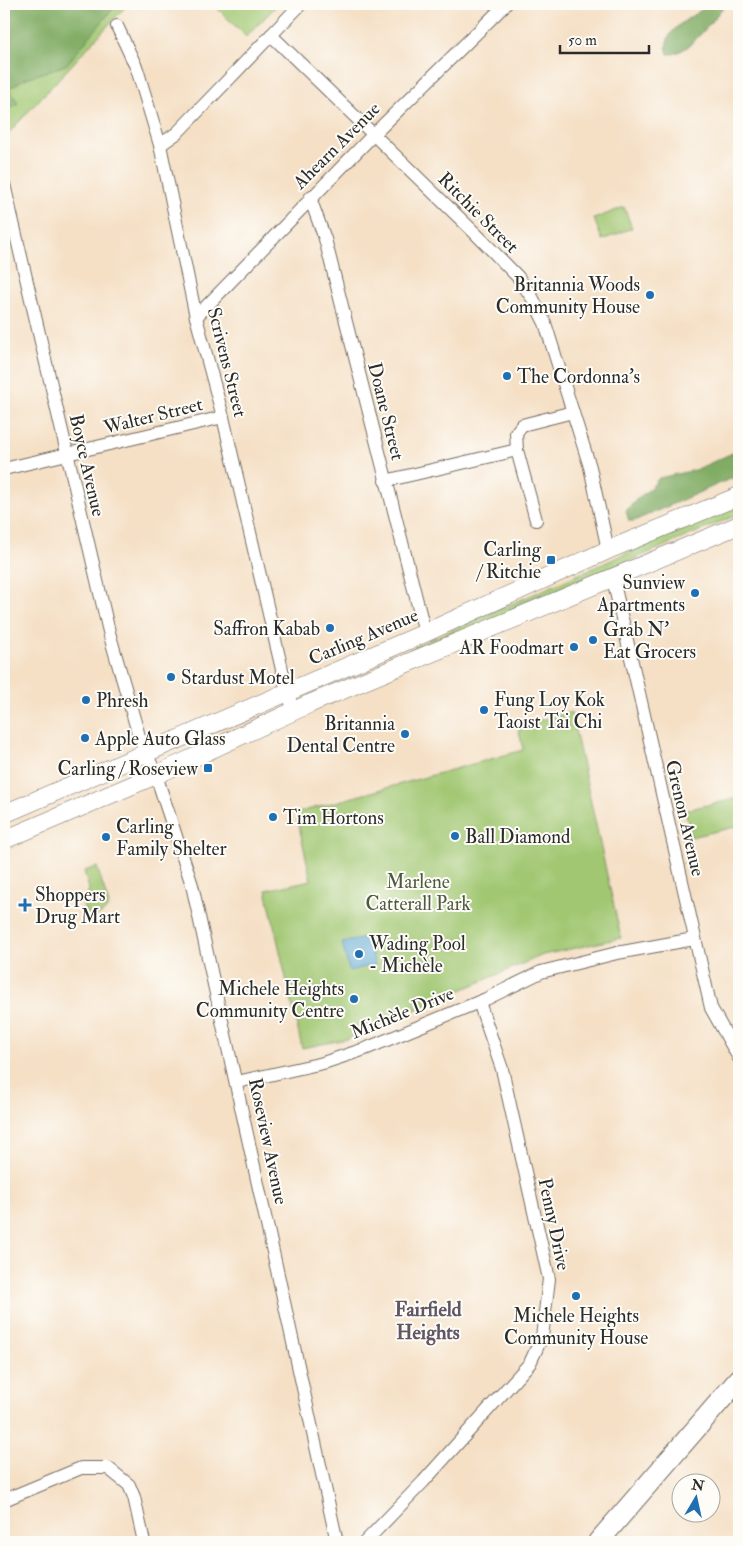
<svg xmlns="http://www.w3.org/2000/svg" width="743" height="1546" font-family="'IM FELL Double Pica',serif">
	<style>
		.green { fill: #a1c772; stroke: #66794e }
		.forest { fill: #80ac64; stroke: #566c48 }
		.water { fill: #5ca7d4; stroke: #446980 }
		.lines { fill: none; stroke-linecap: round; stroke-linejoin: round }
		.minor-casing { stroke: #726a61; stroke-width: 14 }
		.secondary-casing { stroke: #726a61; stroke-width: 19 }
		.primary-casing { stroke: #726a61; stroke-width: 22 }
		.minor { stroke: #fff; stroke-width: 12 }
		.secondary { stroke: #fff; stroke-width: 18 }
		.primary { stroke: #fff; stroke-width: 20 }
		.poi-dot { fill: #1f6fb2; stroke: #fdfcf7; stroke-width: 2 }
		.labels { text-anchor: middle; stroke-width: 4; stroke-linejoin: round; paint-order: stroke }
		.street-label { font-size: 19px; fill: #2b2b2b; stroke: #fdfcf7 }
		.poi-label { font-size: 19px; fill: #2b2b2b; stroke: #fdfcf7; text-anchor: start }
		.park-label { font-size: 19px; fill: #4e5a40; stroke: #fdfcf7 }
		.neighbourhood-label { font-size: 20px; font-weight: bold; fill: #605664; stroke: #fdfcf7 }
	</style>
	<rect width="100%" height="100%" fill="#fdfcf7"/>
	<filter id="ink" filterUnits="userSpaceOnUse"><feTurbulence type="fractalNoise" baseFrequency=".02" numOctaves="2"/><feDisplacementMap in="SourceGraphic" scale="10" xChannelSelector="R" yChannelSelector="G"/><feConvolveMatrix kernelMatrix="1 2 1 2 8 2 1 2 1" color-interpolation-filters="sRGB"/></filter>
	<filter id="wash" filterUnits="userSpaceOnUse"><feTurbulence type="fractalNoise" baseFrequency=".0096" numOctaves="4" result="noise"/><feDisplacementMap in="SourceGraphic" scale="20" xChannelSelector="R" yChannelSelector="G"/><feGaussianBlur stdDeviation="1.12" result="paint"/><feColorMatrix in="noise" values="0 0 0 0 0 0 0 0 0 0 0 0 0 0 0 0 0 1.4 0 .05"/><feComposite in="paint" operator="in"/></filter>
	<g filter="url(#wash)">
		<rect width="100%" height="100%" fill="#f5e0c6"/>
		<g class="green">
			<polygon points="82,4 128,4 4,138 4,90"/>
			<polygon points="213,4 278,4 246,37"/>
			<polygon points="624,207 632,228 602,240 594,219"/>
			<polygon points="739,504 739,514 406,657 404,654 418,645"/>
			<polygon points="571,712 621,938 543,955 347,1039 302,1048 266,890 311,880 296,813 523,750 518,726"/>
			<polygon points="739,798 739,826 691,837 685,810"/>
			<path d="M97,867L109,905C102,919 85,920 83,904C82,897 88,895 89,889L84,871Z"/>
		</g>
		<g class="forest">
			<polygon points="4,4 117,4 66,65 24,79 9,89 18,103 4,112"/>
			<path d="M709,4H726C713,18 689,56 668,54C659,29 695,17 709,4Z"/>
			<polygon points="739,450 739,475 634,521 629,521 626,511 638,498 650,489 659,478 695,470"/>
		</g>
		<polygon class="water" points="368,937 375,965 349,971 342,943"/>
	</g>
	<g filter="url(#ink)">
		<g class="lines">
			<g class="minor-casing">
				<g id="minor">
					<polyline points="117,26 137,69 160,145 196,317 223,417 287,691 294,711"/>
					<polyline points="271,35 476,234 518,277 533,299 545,323 590,467 608,550"/>
					<polyline points="160,145 177,133 301,4"/>
					<polyline points="4,184 110,636 139,736 156,775 192,885 337,1542"/>
					<polyline points="310,198 325,239 425,633"/>
					<polyline points="196,317 373,135 506,4"/>
					<polyline points="4,469 223,417"/>
					<polyline points="385,481 517,450"/>
					<polyline points="536,520 517,450 516,433 522,425 573,412"/>
					<polyline points="613,579 711,1008 739,1058"/>
					<polyline points="237,1082 323,1063 365,1049 486,999 541,972 617,953 694,939"/>
					<polyline points="4,1500 81,1468 108,1468 129,1485 134,1497 144,1542"/>
					<polyline points="365,1542 423,1482 530,1363 542,1337 549,1279 502,1069 479,1002"/>
				</g>
			</g>
			<g class="secondary-casing">
				<g id="secondary">
					<polyline points="4,814 425,633 608,550 739,496"/>
					<polyline points="4,840 156,775 309,704 739,525"/>
				</g>
			</g>
			<g class="primary-casing">
				<polyline id="primary" points="598,1542 739,1379"/>
			</g>
			<use href="#minor" class="minor"/>
			<use href="#secondary" class="secondary"/>
			<use href="#primary" class="primary"/>
		</g>
	</g>
	<g class="poi-dot">
		<circle cx="650" cy="295" r="5"/>
		<circle cx="507" cy="376" r="5"/>
		<rect x="546" y="555" width="10" height="10" rx="2.5"/>
		<circle cx="695" cy="593" r="5"/>
		<circle cx="330" cy="628" r="5"/>
		<circle cx="593" cy="640" r="5"/>
		<circle cx="574" cy="647" r="5"/>
		<circle cx="171" cy="677" r="5"/>
		<circle cx="86" cy="700" r="5"/>
		<circle cx="484" cy="710" r="5"/>
		<circle cx="405" cy="734" r="5"/>
		<circle cx="85" cy="738" r="5"/>
		<rect x="203" y="763" width="10" height="10" rx="2.5"/>
		<circle cx="273" cy="817" r="5"/>
		<circle cx="455" cy="836" r="5"/>
		<circle cx="106" cy="837" r="5"/>
		<path d="M22.5 897.5h5v5h5v5h-5v5h-5v-5h-5v-5h5z"/>
		<circle cx="359" cy="954" r="5"/>
		<circle cx="354" cy="999" r="5"/>
		<circle cx="576" cy="1296" r="5"/>
	</g>
	<g class="labels">
		<g class="street-label">
			<text transform="translate(336 145) rotate(-45)" y="7">Ahearn Avenue</text>
			<text transform="translate(479 212) rotate(45)" y="7">Ritchie Street</text>
			<text transform="translate(228 362) rotate(76)" y="7">Scrivens Street</text>
			<text transform="translate(387 411) rotate(76)" y="7">Doane Street</text>
			<text transform="translate(153 415) rotate(-14)" y="7">Walter Street</text>
			<text transform="translate(88 465) rotate(77)" y="7">Boyce Avenue</text>
			<text transform="translate(363 636) rotate(-23)" y="7">Carling Avenue</text>
			<text transform="translate(686 818) rotate(77)" y="7">Grenon Avenue</text>
			<text transform="translate(402 1012) rotate(-22)" y="7">Michèle Drive</text>
			<text transform="translate(269 1141) rotate(78)" y="7">Roseview Avenue</text>
			<text transform="translate(555 1224) rotate(78)" y="7">Penny Drive</text>
		</g>
		<g class="poi-label">
			<text x="640" y="291" text-anchor="end">Britannia Woods<tspan x="640" dy="22">Community House</tspan></text>
			<text x="517" y="383">The Cordonna's</text>
			<text x="541" y="556" text-anchor="end">Carling<tspan x="541" dy="22">/ Ritchie</tspan></text>
			<text x="685" y="589" text-anchor="end">Sunview<tspan x="685" dy="22">Apartments</tspan></text>
			<text x="320" y="635" text-anchor="end">Saffron Kabab</text>
			<text x="603" y="636">Grab N'<tspan x="603" dy="22">Eat Grocers</tspan></text>
			<text x="564" y="654" text-anchor="end">AR Foodmart</text>
			<text x="181" y="684">Stardust Motel</text>
			<text x="494" y="706">Fung Loy Kok<tspan x="494" dy="22">Taoist Tai Chi</tspan></text>
			<text x="96" y="707">Phresh</text>
			<text x="395" y="730" text-anchor="end">Britannia<tspan x="395" dy="22">Dental Centre</tspan></text>
			<text x="95" y="745">Apple Auto Glass</text>
			<text x="198" y="775" text-anchor="end">Carling / Roseview</text>
			<text x="283" y="824">Tim Hortons</text>
			<text x="116" y="833">Carling<tspan x="116" dy="22">Family Shelter</tspan></text>
			<text x="465" y="843">Ball Diamond</text>
			<text x="35" y="901">Shoppers<tspan x="35" dy="22">Drug Mart</tspan></text>
			<text x="369" y="950">Wading Pool<tspan x="369" dy="22">- Michèle</tspan></text>
			<text x="344" y="995" text-anchor="end">Michele Heights<tspan x="344" dy="22">Community Centre</tspan></text>
			<text x="576" y="1322" text-anchor="middle">Michele Heights<tspan x="576" dy="22">Community House</tspan></text>
		</g>
		<g class="park-label">
			<text x="418" y="888">Marlene<tspan x="418" dy="22">Catterall Park</tspan></text>
		</g>
		<g class="neighbourhood-label">
			<text x="428" y="1316">Fairfield<tspan x="428" dy="23">Heights</tspan></text>
		</g>
	</g>
	<rect width="743" height="1546" fill="none" stroke="#fdfcf7" stroke-width="20"/>
	<g transform="translate(696 1498) rotate(9)"><circle r="24" fill="#fdfcf7" stroke="#a9a8a5"/>
	<path d="M0-4L9 19L0 12L-9 19Z" fill="#1f6fb2"/>
	<text y="-8" font-size="14" font-weight="bold" text-anchor="middle" fill="#2b2b2b">N</text>
	</g>
	<path d="M560 45v8h89v-8" fill="none" stroke="#2b2b2b" stroke-width="2.5"/>
	<text x="568" y="45" font-size="15" fill="#2b2b2b" stroke="#fdfcf7" stroke-width="4" paint-order="stroke">50 m</text>
</svg>
